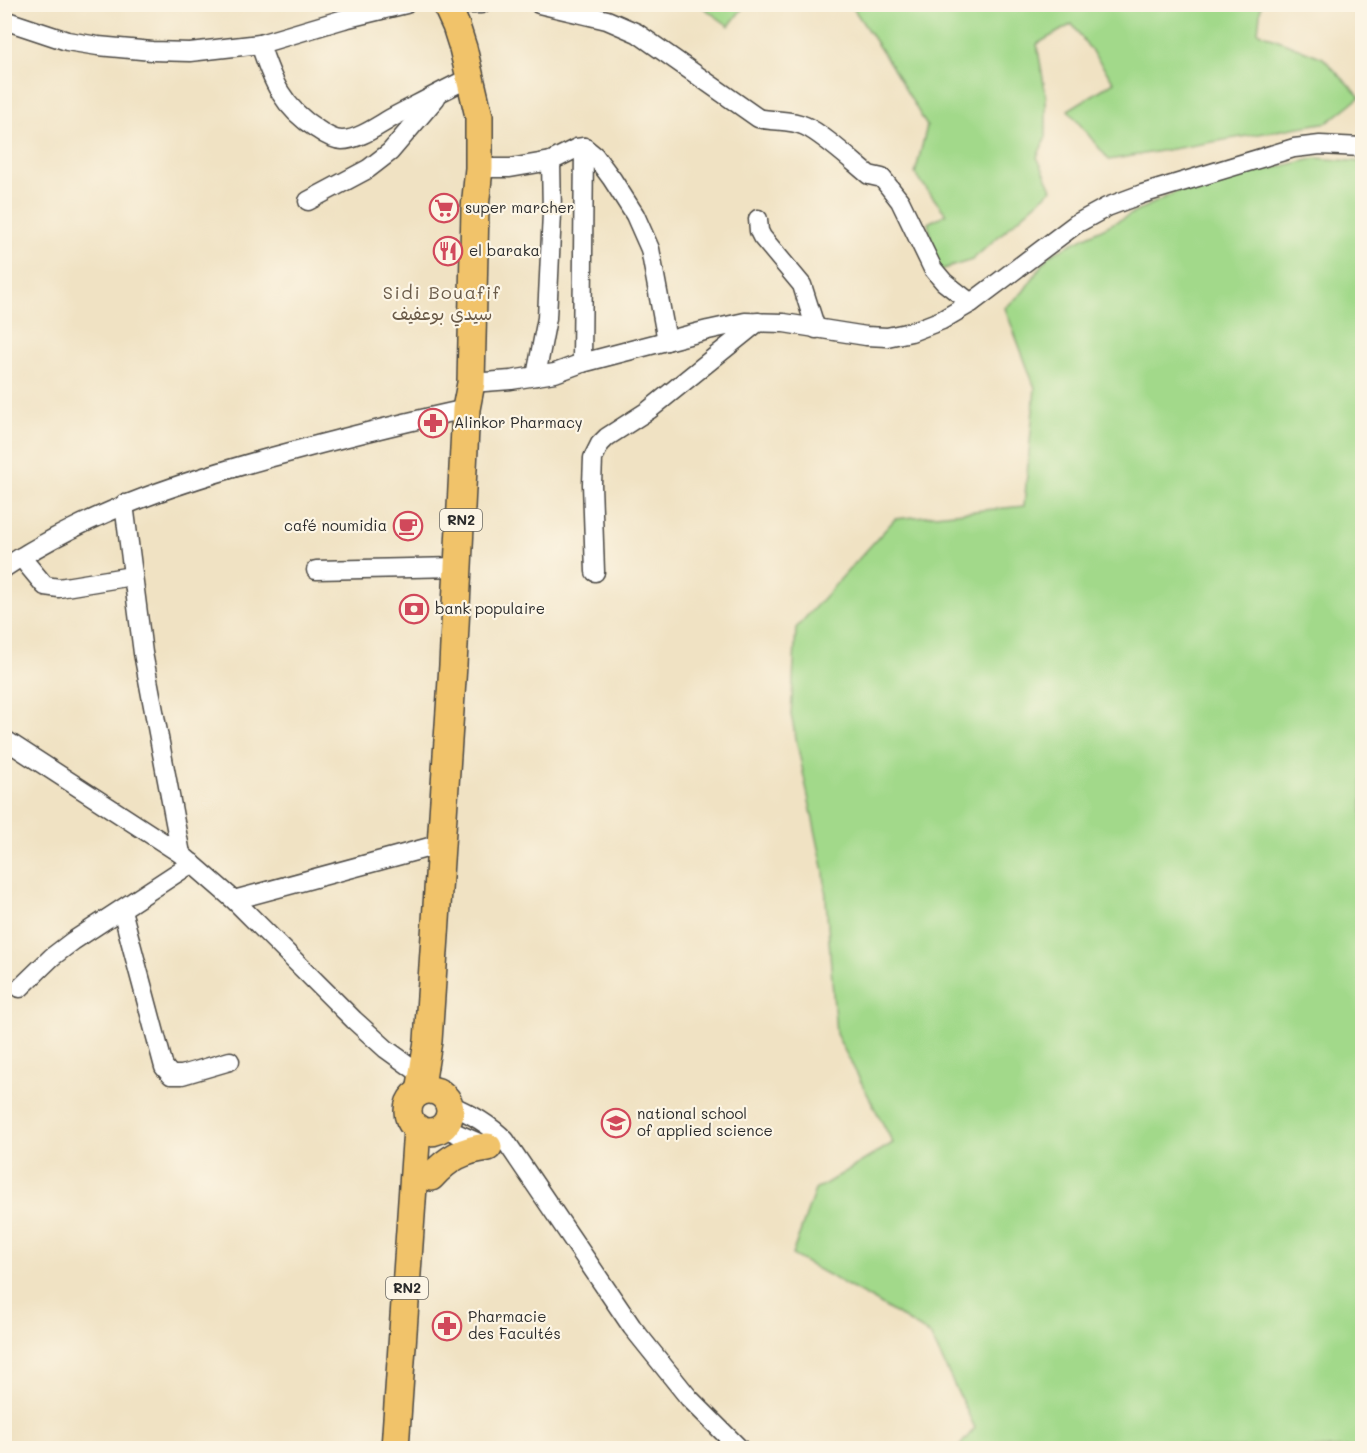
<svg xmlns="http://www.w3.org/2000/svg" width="1367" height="1453" font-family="Mali,'Playpen Sans Arabic',sans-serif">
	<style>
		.green { fill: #a2d98a; stroke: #66825a; stroke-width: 1.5 }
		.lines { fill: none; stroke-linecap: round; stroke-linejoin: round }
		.minor-casing { stroke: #494642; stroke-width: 21 }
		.highway-casing { stroke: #494642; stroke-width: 30 }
		.minor { stroke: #fff; stroke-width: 18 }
		.highway { stroke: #f1c36a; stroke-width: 27 }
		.labels { text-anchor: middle; stroke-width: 4.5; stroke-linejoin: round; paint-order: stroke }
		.shield { fill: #fcf5e5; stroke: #6a6863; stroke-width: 1.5 }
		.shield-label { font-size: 14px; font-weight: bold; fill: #2b2b2b }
		.poi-label { font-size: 15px; fill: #2b2b2b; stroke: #fcf5e5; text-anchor: start }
		.quarter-label { font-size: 18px; letter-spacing: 1.5px; fill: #6a5a48; stroke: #fcf5e5 }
	</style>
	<rect width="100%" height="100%" fill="#fcf5e5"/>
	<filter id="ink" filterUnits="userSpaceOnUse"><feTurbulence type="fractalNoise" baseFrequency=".0167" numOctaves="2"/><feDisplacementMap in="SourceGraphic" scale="12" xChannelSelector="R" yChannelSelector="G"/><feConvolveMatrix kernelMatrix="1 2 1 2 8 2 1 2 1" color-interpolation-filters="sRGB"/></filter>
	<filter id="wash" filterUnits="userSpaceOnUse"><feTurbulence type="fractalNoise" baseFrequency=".008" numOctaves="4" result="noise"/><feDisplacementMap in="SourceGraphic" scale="24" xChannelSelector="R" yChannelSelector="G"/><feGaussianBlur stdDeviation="1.35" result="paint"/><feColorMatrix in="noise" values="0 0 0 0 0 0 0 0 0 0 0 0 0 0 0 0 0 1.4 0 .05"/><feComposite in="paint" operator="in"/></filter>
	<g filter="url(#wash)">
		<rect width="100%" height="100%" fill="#f0e2c3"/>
		<g class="green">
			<polygon points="700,5 745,5 729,26"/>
			<polygon points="851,5 1261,5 1258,32 1323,58 1360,97 1328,122 1109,160 1068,110 1114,82 1072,24 1037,44 1046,96 1046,137 1037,157 1052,189 972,260 937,271 928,223 946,214 915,174 927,126 891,65"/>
			<polygon points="1317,158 1362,162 1362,1448 958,1448 975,1428 930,1335 877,1302 792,1255 815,1190 893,1143 836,1034 824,872 791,715 796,628 895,519 1024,506 1035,388 1005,308 1023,292 1049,255 1182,189"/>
		</g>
	</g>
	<g filter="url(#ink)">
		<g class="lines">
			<g class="minor-casing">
				<g id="minor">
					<polyline points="466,4 481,4"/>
					<path d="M539,4L607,20L637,33L758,118C774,122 790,119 805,126C823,134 853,162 869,175L882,178L900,201L933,269L944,282L971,303"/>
					<polyline points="4,20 67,41 98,46 152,51 190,52 260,44 344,19 406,4"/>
					<path d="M260,44C272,81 283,108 317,129C324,134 333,140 342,140C359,140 380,124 395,116C420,103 444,90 469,78"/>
					<polyline points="551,161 577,148 584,147"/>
					<polyline points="479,168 510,168 551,161 552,213 547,318 536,376"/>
					<polyline points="308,201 368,169 390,152 436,98"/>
					<polyline points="758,219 759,231 762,237 802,285 816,329"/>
					<polyline points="582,363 584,147 595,156 612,179 635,215 650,249 667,341"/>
					<polyline points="471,383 511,380 555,373 582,363 708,330 745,322 784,323 866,336 887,337 911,332 942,320 971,303 1076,224 1107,207 1142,194 1294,148 1320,145 1362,147"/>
					<polyline points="124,504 143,653 181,854"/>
					<polyline points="21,557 45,586 59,588 132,576"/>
					<path d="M4,568C94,508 196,477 298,450C354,435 410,421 466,409"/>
					<polyline points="316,570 458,567"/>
					<polyline points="595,572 592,484 593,458 600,444 607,437 649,410 758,322"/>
					<polyline points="4,739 181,854 234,900 354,1020 386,1049 422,1075"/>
					<polyline points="234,900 441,844"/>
					<polyline points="122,910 164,1067 171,1075 182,1075 230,1061"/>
					<polyline points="20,988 52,957 73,941 192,863"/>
					<path d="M448,1104C470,1113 488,1123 505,1140L632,1327L689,1398L739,1448"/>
					<polyline points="442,1127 488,1147"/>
				</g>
			</g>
			<g class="highway-casing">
				<g id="highway">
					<circle cx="429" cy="1111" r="21"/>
					<polyline points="420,1092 428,1041 453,665 466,409 471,383 475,208 479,168 479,116 463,48 456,26 446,4"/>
					<path d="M431,1177C448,1158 463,1150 488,1147"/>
					<polyline points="395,1448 417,1128"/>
				</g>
			</g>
			<use href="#minor" class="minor"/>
			<use href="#highway" class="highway"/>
		</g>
	</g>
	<defs>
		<g id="supermarket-ring" transform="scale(1.5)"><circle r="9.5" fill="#fcf5e5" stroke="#d1495b" stroke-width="1.5"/><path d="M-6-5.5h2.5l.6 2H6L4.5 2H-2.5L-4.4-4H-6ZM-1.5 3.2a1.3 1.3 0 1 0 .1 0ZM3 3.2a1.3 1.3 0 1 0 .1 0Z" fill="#d1495b"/></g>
		<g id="restaurant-ring" transform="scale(1.5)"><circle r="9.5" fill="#fcf5e5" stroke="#d1495b" stroke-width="1.5"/><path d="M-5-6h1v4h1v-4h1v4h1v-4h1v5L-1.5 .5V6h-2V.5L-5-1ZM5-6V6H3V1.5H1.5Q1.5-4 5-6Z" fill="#d1495b"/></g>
		<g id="pharmacy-ring" transform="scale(1.5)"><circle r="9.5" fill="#fcf5e5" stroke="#d1495b" stroke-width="1.5"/><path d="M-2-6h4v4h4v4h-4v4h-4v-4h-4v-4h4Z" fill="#d1495b"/></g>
		<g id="cafe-ring" transform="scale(1.5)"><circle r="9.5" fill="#fcf5e5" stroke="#d1495b" stroke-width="1.5"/><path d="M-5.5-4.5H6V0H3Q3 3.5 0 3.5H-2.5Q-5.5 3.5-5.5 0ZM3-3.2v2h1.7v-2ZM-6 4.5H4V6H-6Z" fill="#d1495b"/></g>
		<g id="bank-ring" transform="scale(1.5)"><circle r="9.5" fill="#fcf5e5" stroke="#d1495b" stroke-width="1.5"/><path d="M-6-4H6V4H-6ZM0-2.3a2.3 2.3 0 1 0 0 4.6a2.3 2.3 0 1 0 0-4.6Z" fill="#d1495b"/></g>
		<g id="school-ring" transform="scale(1.5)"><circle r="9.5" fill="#fcf5e5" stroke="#d1495b" stroke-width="1.5"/><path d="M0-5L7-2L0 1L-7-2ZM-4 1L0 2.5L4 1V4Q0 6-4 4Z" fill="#d1495b"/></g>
	</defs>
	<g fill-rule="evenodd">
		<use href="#supermarket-ring" x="444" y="208"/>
		<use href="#restaurant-ring" x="448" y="251"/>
		<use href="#pharmacy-ring" x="433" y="423"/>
		<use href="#cafe-ring" x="408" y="526"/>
		<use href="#bank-ring" x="414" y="609"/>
		<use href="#school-ring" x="616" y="1123"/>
		<use href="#pharmacy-ring" x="447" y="1326"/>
	</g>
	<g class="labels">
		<g class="shield">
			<rect x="440" y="509" width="42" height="22" rx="4.5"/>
			<rect x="386" y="1277" width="42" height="22" rx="4.5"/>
		</g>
		<g class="shield-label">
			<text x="461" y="525">RN2</text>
			<text x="407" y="1293">RN2</text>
		</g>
		<g class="poi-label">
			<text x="465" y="213">super marcher</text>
			<text x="469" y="256">el baraka</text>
			<text x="454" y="428">Alinkor Pharmacy</text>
			<text x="387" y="531" text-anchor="end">café noumidia</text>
			<text x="435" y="614">bank populaire</text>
			<text x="637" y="1119">national school<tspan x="637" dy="17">of applied science</tspan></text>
			<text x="468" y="1322">Pharmacie<tspan x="468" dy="17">des Facultés</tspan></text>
		</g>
		<g class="quarter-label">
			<text x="442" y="299">Sidi Bouafif<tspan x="442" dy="21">سيدي بوعفيف</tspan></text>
		</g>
	</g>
	<rect width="1367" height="1453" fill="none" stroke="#fcf5e5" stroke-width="24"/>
</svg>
